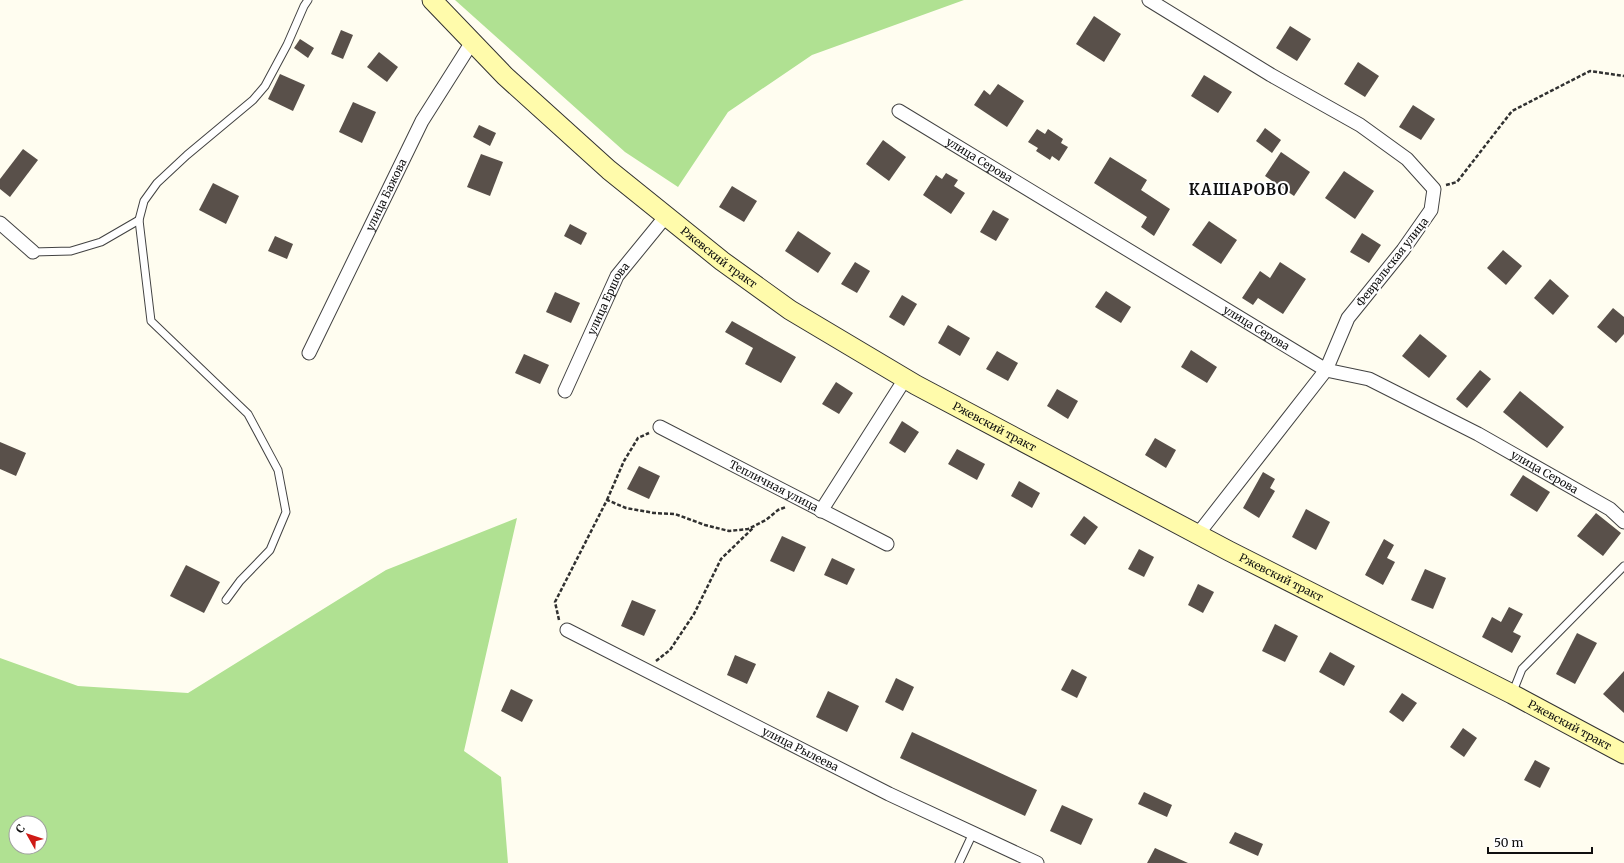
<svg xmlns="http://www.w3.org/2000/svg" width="1624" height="863" font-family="Merriweather,serif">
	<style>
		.forest { fill: #b0e192; fill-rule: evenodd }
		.building { fill: #59504a }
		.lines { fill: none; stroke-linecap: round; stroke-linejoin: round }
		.lane-casing { stroke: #424242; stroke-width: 9 }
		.street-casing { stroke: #424242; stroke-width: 15 }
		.secondary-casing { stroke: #313131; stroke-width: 21 }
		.path { stroke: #313131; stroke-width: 2.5; stroke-dasharray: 4 2; stroke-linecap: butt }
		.lane { stroke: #fff; stroke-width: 7 }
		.street { stroke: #fff; stroke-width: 13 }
		.secondary { stroke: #fffbab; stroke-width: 19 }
		.labels { text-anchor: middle; stroke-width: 4; stroke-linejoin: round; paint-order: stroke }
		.street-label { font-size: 11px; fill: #0f0f0f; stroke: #fff }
		.district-label { font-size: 15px; font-weight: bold; letter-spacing: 1px; fill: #0f0f0f; stroke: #fff }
	</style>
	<rect width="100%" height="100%" fill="#fffdf0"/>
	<g class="forest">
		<polygon points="455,0 964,0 812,55 728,112 678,187 625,152"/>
		<path d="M517,518L464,751L501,777L508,863H0V658L78,686L188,693L386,570ZM16,823H40V847H16Z"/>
	</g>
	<g class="building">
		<polygon points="1094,16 1121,34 1104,62 1076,44"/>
		<polygon points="1290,26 1311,39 1297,61 1276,48"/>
		<polygon points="341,30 353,35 343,59 331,54"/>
		<polygon points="300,39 314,48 308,58 294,48"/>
		<polygon points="379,52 398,67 387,82 367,67"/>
		<polygon points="1358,62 1379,76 1365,97 1344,84"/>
		<polygon points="280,74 305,85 293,111 268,99"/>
		<polygon points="1204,75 1232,92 1218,113 1191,96"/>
		<polygon points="998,84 1024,101 1007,127 974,105 984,90 990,95"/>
		<polygon points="353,102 376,112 362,143 339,132"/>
		<polygon points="1413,105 1435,119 1421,140 1399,127"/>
		<polygon points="479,125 496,133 490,146 473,137"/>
		<polygon points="1265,128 1281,140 1272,153 1256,141"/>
		<polygon points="1037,129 1045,134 1048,129 1063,139 1061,143 1068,147 1059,161 1052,156 1050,160 1036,151 1038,148 1028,142"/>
		<polygon points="883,140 906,157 889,181 866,164"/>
		<polygon points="23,149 38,160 10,197 0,189 0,179"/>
		<polygon points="1281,152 1310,172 1294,196 1265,176"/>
		<polygon points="481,154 503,162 490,196 467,187"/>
		<polygon points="1110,157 1147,180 1141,190 1170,209 1154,236 1141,227 1147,217 1094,183"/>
		<polygon points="1344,171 1374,191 1355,219 1325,198"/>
		<polygon points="946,173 958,180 954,186 965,193 951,214 923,195 936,175 942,179"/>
		<polygon points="213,183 239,196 226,224 199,210"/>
		<polygon points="732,186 757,201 744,222 719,207"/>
		<polygon points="993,210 1009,219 996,241 980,232"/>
		<polygon points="1209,221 1237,240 1221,264 1192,245"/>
		<polygon points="570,224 587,233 581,245 564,236"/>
		<polygon points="798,231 831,253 818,273 785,251"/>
		<polygon points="1362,233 1381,245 1369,263 1350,252"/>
		<polygon points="275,236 293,244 287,259 268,251"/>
		<polygon points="1503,250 1522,266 1506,285 1487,268"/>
		<polygon points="855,262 870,271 857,293 841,284"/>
		<polygon points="1280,262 1306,279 1283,314 1258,298 1253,305 1242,298 1260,271 1270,278"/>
		<polygon points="1550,279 1569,296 1553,315 1534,298"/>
		<polygon points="1106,291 1131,307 1121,323 1095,307"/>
		<polygon points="555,292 580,303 571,323 546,312"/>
		<polygon points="902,295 917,304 904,326 889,317"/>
		<polygon points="1613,308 1624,317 1624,334 1616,343 1597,327"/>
		<polygon points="732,321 796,357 781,383 745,364 753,348 725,332"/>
		<polygon points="948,325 970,338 960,356 938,343"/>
		<polygon points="1420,334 1447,356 1429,378 1402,356"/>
		<polygon points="1191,350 1217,367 1207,383 1181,367"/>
		<polygon points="997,351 1018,363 1008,381 986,369"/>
		<polygon points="524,354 549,365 540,384 515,373"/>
		<polygon points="1480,370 1491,379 1467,408 1456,399"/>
		<polygon points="836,382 853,393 839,414 822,404"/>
		<polygon points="1057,389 1078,401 1068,419 1047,406"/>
		<polygon points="1520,391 1564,427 1547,448 1503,412"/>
		<polygon points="902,421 919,432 905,453 889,443"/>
		<polygon points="1155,438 1176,450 1166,468 1145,455"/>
		<polygon points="0,442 26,453 16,476 0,469"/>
		<polygon points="957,449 985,464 977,480 948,464"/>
		<polygon points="639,466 660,476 649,499 627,489"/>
		<polygon points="1263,472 1275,479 1270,488 1275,491 1259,518 1243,508"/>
		<polygon points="1523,475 1550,492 1537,512 1510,495"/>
		<polygon points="1019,481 1040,493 1032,508 1011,496"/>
		<polygon points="1306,509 1330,522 1316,550 1292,537"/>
		<polygon points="1596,513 1621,533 1603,556 1577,536"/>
		<polygon points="1084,516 1098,527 1085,545 1070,535"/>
		<polygon points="782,536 806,547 794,572 770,561"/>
		<polygon points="1384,539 1394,545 1387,558 1395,562 1383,585 1365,575"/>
		<polygon points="1139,549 1154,557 1144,577 1128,569"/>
		<polygon points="832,558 855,569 847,585 824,575"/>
		<polygon points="186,565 220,582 204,613 170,596"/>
		<polygon points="1425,569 1446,578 1433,609 1411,600"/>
		<polygon points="1198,584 1214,592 1203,613 1188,605"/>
		<polygon points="632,600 656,610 644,636 621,626"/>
		<polygon points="1509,607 1523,614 1513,632 1521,636 1512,653 1482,637 1492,617 1501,622"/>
		<polygon points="1275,624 1298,636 1285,662 1262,651"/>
		<polygon points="1577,633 1597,643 1575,684 1556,674"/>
		<polygon points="1330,652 1355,666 1344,686 1319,672"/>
		<polygon points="735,655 756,664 747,684 727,675"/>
		<polygon points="1072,669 1087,677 1077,698 1061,690"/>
		<polygon points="1624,671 1624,713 1603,694"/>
		<polygon points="896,678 914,687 903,711 885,702"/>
		<polygon points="511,689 533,700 522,722 501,711"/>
		<polygon points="828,691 859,706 847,732 816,717"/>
		<polygon points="1402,693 1417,703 1403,722 1389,712"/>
		<polygon points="1463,728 1477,738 1464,757 1450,747"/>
		<polygon points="912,732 1037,790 1025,816 900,758"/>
		<polygon points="1535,760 1550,768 1540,788 1524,780"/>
		<polygon points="1144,792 1172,805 1167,817 1138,804"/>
		<polygon points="1062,805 1093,819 1081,845 1050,831"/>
		<polygon points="1235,832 1263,844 1258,856 1229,843"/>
		<polygon points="1155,848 1188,863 1147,863"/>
	</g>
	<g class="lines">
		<g class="lane-casing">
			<g id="lane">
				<polyline points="33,252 71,251 101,242 139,220"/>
				<polyline points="226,600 240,581 270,550 286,512 278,470 248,414 151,321 139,220 144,201 157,183 187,155 253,100 265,86 287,45 304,6 308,0"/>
				<polyline points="1512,694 1522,669 1624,566"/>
				<polyline points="959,863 973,833"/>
			</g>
		</g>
		<g class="street-casing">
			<g id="street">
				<polyline points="1149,0 1271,75 1360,125 1407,159 1434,189 1431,210 1403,250 1348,318 1326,370 1198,534"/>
				<path id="s1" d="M899,111L1326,370L1369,379L1478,434L1610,509L1624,522"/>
				<polyline points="0,223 33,252"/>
				<path id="s2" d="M309,353L422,121L472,42"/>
				<path id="s3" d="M565,391L617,276L666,216"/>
				<path id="s4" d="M660,427L887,544"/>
				<polyline points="821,511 905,379"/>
				<path id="s5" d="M567,630L889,794L1037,863"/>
			</g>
		</g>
		<g class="secondary-casing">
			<g id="secondary">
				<path id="s6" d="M432,0L505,76L609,170L722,261L790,310L916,385L1229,551L1512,694L1624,754"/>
			</g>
		</g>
		<g class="path">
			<polyline points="1446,185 1457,182 1512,111 1590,71 1624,76"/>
			<polyline points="607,500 624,461 638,438 649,433"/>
			<polyline points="559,620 555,602 607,500 626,508 654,513 675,514 705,525 729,531 748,529 766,520 778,510 786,507"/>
			<polyline points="656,661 670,650 694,614 721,559 754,527"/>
		</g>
		<use href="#lane" class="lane"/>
		<use href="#street" class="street"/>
		<use href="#secondary" class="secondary"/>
	</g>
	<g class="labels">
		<g class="street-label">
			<text dy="4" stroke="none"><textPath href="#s1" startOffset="94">улица Серова</textPath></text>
			<text dy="4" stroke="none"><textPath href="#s2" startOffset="176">улица Бажова</textPath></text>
			<text dy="4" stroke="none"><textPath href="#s6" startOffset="386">Ржевский тракт</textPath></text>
			<text transform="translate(1392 262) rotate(-52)" y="4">Февральская улица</text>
			<text dy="4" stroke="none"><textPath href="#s3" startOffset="102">улица Ершова</textPath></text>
			<text dy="4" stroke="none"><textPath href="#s1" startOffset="418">улица Серова</textPath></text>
			<text dy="4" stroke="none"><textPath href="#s6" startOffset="710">Ржевский тракт</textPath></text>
			<text dy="4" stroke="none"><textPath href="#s1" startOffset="742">улица Серова</textPath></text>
			<text dy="4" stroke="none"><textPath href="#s4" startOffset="128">Тепличная улица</textPath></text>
			<text dy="4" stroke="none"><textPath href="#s6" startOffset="1034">Ржевский тракт</textPath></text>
			<text dy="4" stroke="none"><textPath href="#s6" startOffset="1358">Ржевский тракт</textPath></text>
			<text dy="4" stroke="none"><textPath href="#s5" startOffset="262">улица Рылеева</textPath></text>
		</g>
		<g class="district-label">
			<text x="1239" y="195">КАШАРОВО</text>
		</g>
	</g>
	<g transform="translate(28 835) rotate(309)"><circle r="19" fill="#ffffff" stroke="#9f9f9f"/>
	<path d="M0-3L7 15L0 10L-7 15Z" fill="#cf1a16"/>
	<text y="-6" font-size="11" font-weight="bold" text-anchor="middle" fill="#0f0f0f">С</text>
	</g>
	<path d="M1488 847v6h104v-6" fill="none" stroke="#0f0f0f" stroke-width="2"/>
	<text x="1494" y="847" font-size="12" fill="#0f0f0f" stroke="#ffffff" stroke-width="3" paint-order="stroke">50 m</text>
</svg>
